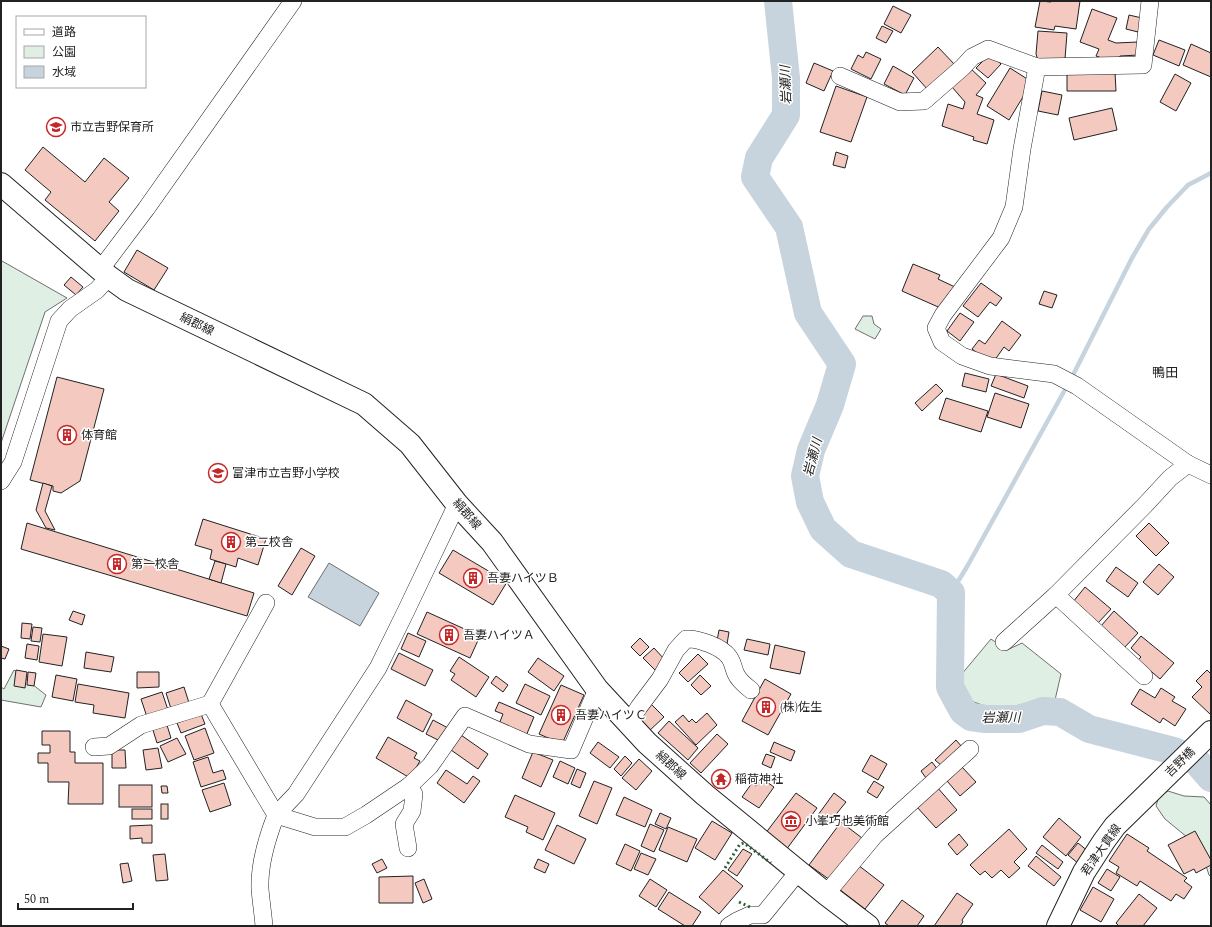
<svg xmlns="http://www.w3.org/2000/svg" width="1212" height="927" font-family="Spectral,'Noto Sans JP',serif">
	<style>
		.green { fill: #e0efe3; stroke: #6f6f6f }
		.water { fill: #c7d3dd; stroke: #6f6f6f }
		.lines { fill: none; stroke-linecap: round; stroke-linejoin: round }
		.stream { stroke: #c7d3dd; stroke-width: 4.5 }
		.river { stroke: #c7d3dd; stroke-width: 28 }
		.building { fill: #f3c9c0; stroke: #222 }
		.minor-casing { stroke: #222; stroke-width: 18 }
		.major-casing { stroke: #222; stroke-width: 24 }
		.minor { stroke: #fff; stroke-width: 17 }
		.major { stroke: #fff; stroke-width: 22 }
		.hedge { stroke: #2f5e38; stroke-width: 3; stroke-dasharray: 2 3; stroke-linecap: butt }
		.labels { text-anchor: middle; stroke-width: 3; stroke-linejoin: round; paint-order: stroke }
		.poi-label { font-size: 12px; fill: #222; stroke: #fff; text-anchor: start }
		.street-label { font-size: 12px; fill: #222; stroke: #fff }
		.water-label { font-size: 13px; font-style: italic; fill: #222; stroke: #fff }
		.neighbourhood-label { font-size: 13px; fill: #222; stroke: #fff }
	</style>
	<rect width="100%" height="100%" fill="#fff"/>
	<g class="green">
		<polygon points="2,261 67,298 45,312 1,443 1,262"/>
		<polygon points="863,316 872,316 874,324 881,329 875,339 855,329"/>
		<polygon points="991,639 1007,650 1022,643 1061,674 1055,700 993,709 971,701 956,685 961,675"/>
		<polygon points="14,670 46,695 41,707 1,700 1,687 4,689"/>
		<polygon points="1168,791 1184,796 1204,797 1211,805 1211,877 1209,875 1203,857 1193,842 1165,819 1156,806 1159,796"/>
	</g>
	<polygon class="water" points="329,563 379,593 360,626 308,597"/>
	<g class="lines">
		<g class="stream">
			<polyline points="1073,375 1132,258 1149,229 1167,207 1188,185 1211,173"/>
			<polyline points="951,593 968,565 1067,386"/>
		</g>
		<polyline class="river" points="778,1 786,78 786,115 759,158 755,177 789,227 808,313 842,364 830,405 811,450 805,476 810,502 823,529 851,554 941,584 951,593 950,687 963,711 971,717 986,719 1019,719 1043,711 1060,712 1089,729 1174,751 1188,757 1197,762 1211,778"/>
	</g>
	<g class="building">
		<polygon points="1040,1 1051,2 1052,1 1080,1 1076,29 1055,26 1054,30 1035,27"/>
		<polygon points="893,6 911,15 901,33 884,24"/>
		<polygon points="1092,9 1117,18 1108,40 1116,43 1138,42 1139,55 1120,56 1117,63 1096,56 1099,49 1080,42"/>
		<polygon points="1129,15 1142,18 1138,32 1126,29"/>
		<polygon points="882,26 893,31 886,43 876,38"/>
		<polygon points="1038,31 1067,33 1065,59 1039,64 1036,54"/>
		<polygon points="1159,40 1185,50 1179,66 1153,55"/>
		<polygon points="1191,44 1211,53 1211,77 1183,65"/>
		<polygon points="938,47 955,65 928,90 912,72"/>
		<polygon points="866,52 881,59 871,79 851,69 858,55 863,58"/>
		<polygon points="990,54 1001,64 988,78 976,68"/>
		<polygon points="814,63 833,71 824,91 806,83"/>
		<polygon points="893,66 914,78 905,95 884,84"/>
		<polygon points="970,68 986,83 976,95 983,98 977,114 994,120 987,144 973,140 974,137 942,126 948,104 963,109 965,102 952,87"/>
		<polygon points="1010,68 1032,82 1009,120 987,106"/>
		<polygon points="1115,72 1116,91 1067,91 1067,73"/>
		<polygon points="1175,74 1191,83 1176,111 1160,102"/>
		<polygon points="836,86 867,97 851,142 820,132"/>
		<polygon points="1042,91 1062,95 1058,115 1038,111"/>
		<polygon points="1112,108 1117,130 1074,140 1069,118"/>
		<polygon points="43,147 85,182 104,158 129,178 109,202 119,211 95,241 45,200 51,192 25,170"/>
		<polygon points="836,152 848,156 845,168 833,165"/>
		<polygon points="137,250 168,268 154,290 124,272"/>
		<polygon points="913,264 940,275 938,279 955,287 945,310 902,291"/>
		<polygon points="71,277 83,287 76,295 64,285"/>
		<polygon points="981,283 1002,298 996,306 990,302 978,317 963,306"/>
		<polygon points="1044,291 1057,295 1052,308 1039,304"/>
		<polygon points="960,313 974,322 960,341 947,331"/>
		<polygon points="1002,321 1021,335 1009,351 1004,347 992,364 972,349 979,340 985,344"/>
		<polygon points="965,373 989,379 986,392 962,386"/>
		<polygon points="996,374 1028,386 1024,398 991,386"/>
		<polygon points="57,377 104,389 80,481 61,493 53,491 53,486 30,480"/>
		<polygon points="936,384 943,391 922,411 915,403"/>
		<polygon points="995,393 1029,404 1021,428 987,417"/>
		<polygon points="946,398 988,411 981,432 939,419"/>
		<polygon points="43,483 52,486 45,511 55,530 46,528 36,510"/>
		<polygon points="203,519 266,539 258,565 238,558 236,567 210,559 212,550 195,545"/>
		<polygon points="27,523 254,593 247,616 21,549"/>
		<polygon points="1149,523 1169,543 1156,556 1136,536"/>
		<polygon points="301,548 315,556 292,595 278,586"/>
		<polygon points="453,550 507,582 493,605 439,573"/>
		<polygon points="215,561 226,564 221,583 209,579"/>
		<polygon points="1159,564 1174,577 1158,595 1143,582"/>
		<polygon points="1116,567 1138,583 1128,597 1106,581"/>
		<polygon points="1085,587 1111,609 1098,623 1073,602"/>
		<polygon points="73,611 85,615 82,625 69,620"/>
		<polygon points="1114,611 1138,633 1124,648 1101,626"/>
		<polygon points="427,612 480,636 470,658 417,634"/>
		<polygon points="22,623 32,624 30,639 21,638"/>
		<polygon points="33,627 42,628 40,642 31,641"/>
		<polygon points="719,630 729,632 727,644 717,641"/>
		<polygon points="408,633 426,641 419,657 401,649"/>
		<polygon points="43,634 67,637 62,666 39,662"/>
		<polygon points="1141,636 1174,663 1160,679 1138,660 1141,657 1131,648"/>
		<polygon points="640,638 649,647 640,656 631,647"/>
		<polygon points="747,639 770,644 768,655 744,650"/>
		<polygon points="27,644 39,646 37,660 25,658"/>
		<polygon points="775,645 805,652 800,674 770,668"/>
		<polygon points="1,646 9,649 5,659 1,658"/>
		<polygon points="654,648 666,661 656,671 643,658"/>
		<polygon points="86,652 114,657 111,672 84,668"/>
		<polygon points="399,653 433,670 425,686 391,669"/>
		<polygon points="698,654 708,664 688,682 679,673"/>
		<polygon points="459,657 489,677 476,697 451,680 455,674 450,671"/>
		<polygon points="538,658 564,676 554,691 528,672"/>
		<polygon points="16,670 27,672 25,688 14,686"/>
		<polygon points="1207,670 1211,674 1211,715 1192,697 1202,687 1196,681"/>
		<polygon points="28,672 36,673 34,686 27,685"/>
		<polygon points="137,672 159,672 159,687 137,688"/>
		<polygon points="56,675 77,679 73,701 52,697"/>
		<polygon points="700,675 711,686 701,695 691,685"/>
		<polygon points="496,676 508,685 503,692 491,683"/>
		<polygon points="765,679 791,694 768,735 742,721"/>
		<polygon points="78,684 129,693 125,718 93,713 94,705 75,702"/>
		<polygon points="525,684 550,696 541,715 516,703"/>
		<polygon points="561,685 584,695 562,744 539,734"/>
		<polygon points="184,687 190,706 172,712 166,693"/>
		<polygon points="1161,688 1175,697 1172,701 1186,709 1175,726 1163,718 1160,723 1131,704 1140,689 1155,698"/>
		<polygon points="162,692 169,713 148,720 141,699"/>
		<polygon points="406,700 432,714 423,732 397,718"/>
		<polygon points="499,702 534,717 526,736 499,724 503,714 495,711"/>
		<polygon points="650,703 664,717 648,732 640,723 643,720 638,714"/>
		<polygon points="707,713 717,725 696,745 675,722 683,715 689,722 692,719 696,723"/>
		<polygon points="201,714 205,724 181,733 177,723"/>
		<polygon points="433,720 448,728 440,741 426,734"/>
		<polygon points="669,721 698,748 688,760 658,733"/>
		<polygon points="166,722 171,738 157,743 152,727"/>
		<polygon points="205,728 214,753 194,760 185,736"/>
		<polygon points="42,731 70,731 70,752 75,752 75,763 103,763 103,804 68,804 69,782 48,782 48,763 38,763 38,753 50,753 50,745 42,745"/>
		<polygon points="717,734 728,744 701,773 690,763"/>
		<polygon points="461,735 488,754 478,769 451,750"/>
		<polygon points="388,737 417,753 414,758 420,761 410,778 376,758"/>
		<polygon points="177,738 186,754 168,762 160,746"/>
		<polygon points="956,740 962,747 942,766 935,760"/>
		<polygon points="598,742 619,757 610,768 590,753"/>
		<polygon points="774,742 795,751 791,761 770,752"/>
		<polygon points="158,748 162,768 146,770 143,750"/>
		<polygon points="112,750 125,750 126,768 112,768"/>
		<polygon points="533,752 553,760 541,787 522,778"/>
		<polygon points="766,754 775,757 771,768 762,764"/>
		<polygon points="871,755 887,764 878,780 862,771"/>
		<polygon points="625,756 632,763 621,776 614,769"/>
		<polygon points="208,757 213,773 223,770 226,779 201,787 193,762"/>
		<polygon points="639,759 652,771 636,790 622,778"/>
		<polygon points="560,761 575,768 568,784 553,777"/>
		<polygon points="932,762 938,770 926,778 921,771"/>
		<polygon points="962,767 976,782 960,796 947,781"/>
		<polygon points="577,769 586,773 580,788 571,784"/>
		<polygon points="446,770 467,784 473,776 480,781 464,803 437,783"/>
		<polygon points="718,770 731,778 725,788 712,780"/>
		<polygon points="761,778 774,787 759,808 742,797 752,783 756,786"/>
		<polygon points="594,781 612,788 597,824 579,816"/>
		<polygon points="874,781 884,787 877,798 867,792"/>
		<polygon points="224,783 231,805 210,812 202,790"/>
		<rect x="119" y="785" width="33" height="22"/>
		<polygon points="161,786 167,786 168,793 162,793"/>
		<polygon points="937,787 957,810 936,828 916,806"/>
		<polygon points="796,793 817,808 786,850 765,834"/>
		<polygon points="834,793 846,802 829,823 818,815"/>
		<polygon points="515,795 555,813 543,840 526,832 528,827 505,817"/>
		<polygon points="624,797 652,810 645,827 616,815"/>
		<rect x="161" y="804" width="7" height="15"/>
		<rect x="132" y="809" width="20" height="10"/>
		<polygon points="660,813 671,818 666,829 655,824"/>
		<polygon points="1059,818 1081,837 1066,856 1043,837"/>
		<polygon points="712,821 732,833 715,860 695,848"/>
		<polygon points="841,822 862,838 830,880 809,865"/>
		<polygon points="650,824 664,830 654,852 641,846"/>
		<polygon points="152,825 152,843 142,843 142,838 130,839 130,826"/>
		<polygon points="557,825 586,839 574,864 545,850"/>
		<polygon points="668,827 697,839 687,862 659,850"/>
		<polygon points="1009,829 1027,849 1014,862 1020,868 1009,878 1001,870 992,878 985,871 980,875 970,865"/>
		<polygon points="1195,831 1211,860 1211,865 1196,873 1194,869 1184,874 1168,845"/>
		<polygon points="959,834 968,845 957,855 948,844"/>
		<polygon points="1127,834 1149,848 1147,851 1187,878 1184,881 1192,887 1184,899 1176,894 1171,901 1140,881 1137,886 1116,873 1119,867 1109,861"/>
		<polygon points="1078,843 1089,852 1079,864 1068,855"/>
		<polygon points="625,844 640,851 631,871 616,864"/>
		<polygon points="1042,845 1063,862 1058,869 1036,853"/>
		<polygon points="743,849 752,854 737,876 728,870"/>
		<polygon points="641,853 656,859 648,875 634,869"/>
		<polygon points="165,854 168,880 156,881 153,855"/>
		<polygon points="1036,856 1061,877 1054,886 1028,866"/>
		<polygon points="382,859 387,868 377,873 372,864"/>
		<polygon points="538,859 549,864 545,873 534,868"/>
		<polygon points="128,863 132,881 123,883 120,864"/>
		<polygon points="858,865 884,885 865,909 839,889"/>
		<polygon points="1107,869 1120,877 1111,891 1098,883"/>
		<polygon points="723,870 743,886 719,914 699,897"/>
		<polygon points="413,876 413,903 379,903 379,877"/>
		<polygon points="424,879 432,899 423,903 415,883"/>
		<polygon points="650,879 667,890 656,907 639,896"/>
		<polygon points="1093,887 1114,899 1101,922 1080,910"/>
		<polygon points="669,892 701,912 692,926 685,926 658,909"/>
		<polygon points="957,893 973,904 962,920 963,922 960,926 934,926"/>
		<polygon points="1139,894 1157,908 1143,926 1119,926 1116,923"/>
		<polygon points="902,900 924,916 917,926 889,926 885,923"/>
	</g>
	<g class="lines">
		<g class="minor-casing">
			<g id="minor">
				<polyline points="1150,1 1143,65 1037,67 1022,149 1014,207 1001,238 943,315 936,328 942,342 962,356 990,366 1054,374 1077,386 1188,464 1211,475"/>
				<polyline points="840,76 900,102 924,101 963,67 972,57 988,49 1037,67"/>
				<polyline points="100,270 146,209 293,1"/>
				<polyline points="1,481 13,462 59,321 70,309 97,290 109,277"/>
				<polyline points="457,504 406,611 378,668 296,794 276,815 315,827 345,827 366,815 409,786 430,766 465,716 529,744 571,750 597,689"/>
				<polyline points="1056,595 1144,676"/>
				<polyline points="1004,642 1056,595 1145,505 1170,478 1188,464"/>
				<path d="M629,723L639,707L660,679L676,650L686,639C698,638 722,647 729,657C733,662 733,668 736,674C739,681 746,686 751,690"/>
				<polyline points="94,747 109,746 141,725 210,704"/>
				<polyline points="408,848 404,824 412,811 414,794 409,786"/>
				<polyline points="826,894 875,835 970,749"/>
				<path d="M264,926C263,914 261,901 260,889C259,863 267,838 276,815L210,704L266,603"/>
				<polyline points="729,926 737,921 750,915 763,915 798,872"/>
			</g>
		</g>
		<g class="major-casing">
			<g id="major">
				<polyline points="1,184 109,277 127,290 364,404 410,444 457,504 492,542 597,689 647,743 705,795 826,894 868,926"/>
				<polyline points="1058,926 1084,872 1104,841 1115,826 1211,732"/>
			</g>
		</g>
		<use href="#minor" class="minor"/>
		<use href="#major" class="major"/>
		<g class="hedge">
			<polyline points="725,868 740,844 744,843 771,863"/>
			<polyline points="739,902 752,908"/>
		</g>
	</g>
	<defs>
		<g id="school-ring" transform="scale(1)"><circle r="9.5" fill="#fff" stroke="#c62828" stroke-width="1.5"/><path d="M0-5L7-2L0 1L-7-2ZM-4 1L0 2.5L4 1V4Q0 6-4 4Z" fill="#c62828"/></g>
		<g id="building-ring" transform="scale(1)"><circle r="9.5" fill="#fff" stroke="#c62828" stroke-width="1.5"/><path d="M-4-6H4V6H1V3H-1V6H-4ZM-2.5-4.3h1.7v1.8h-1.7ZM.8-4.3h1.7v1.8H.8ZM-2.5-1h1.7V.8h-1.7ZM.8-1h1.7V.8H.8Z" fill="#c62828"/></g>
		<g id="temple-ring" transform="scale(1)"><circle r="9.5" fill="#fff" stroke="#c62828" stroke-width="1.5"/><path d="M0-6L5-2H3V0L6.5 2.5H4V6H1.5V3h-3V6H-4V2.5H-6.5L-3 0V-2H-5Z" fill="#c62828"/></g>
		<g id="museum-ring" transform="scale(1)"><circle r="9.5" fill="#fff" stroke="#c62828" stroke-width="1.5"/><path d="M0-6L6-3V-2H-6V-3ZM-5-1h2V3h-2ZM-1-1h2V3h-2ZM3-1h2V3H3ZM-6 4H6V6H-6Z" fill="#c62828"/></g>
	</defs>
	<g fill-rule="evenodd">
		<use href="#school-ring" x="56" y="127"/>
		<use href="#building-ring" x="67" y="435"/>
		<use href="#school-ring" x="218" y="473"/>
		<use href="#building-ring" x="231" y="542"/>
		<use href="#building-ring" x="117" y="564"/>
		<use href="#building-ring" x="473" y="578"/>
		<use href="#building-ring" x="449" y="635"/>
		<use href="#building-ring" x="766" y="707"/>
		<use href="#building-ring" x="561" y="715"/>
		<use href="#temple-ring" x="721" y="779"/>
		<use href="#museum-ring" x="791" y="821"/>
	</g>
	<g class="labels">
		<g class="poi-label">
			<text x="70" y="131">市立吉野保育所</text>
			<text x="81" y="439">体育館</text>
			<text x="232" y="477">富津市立吉野小学校</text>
			<text x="245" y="546">第二校舎</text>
			<text x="131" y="568">第一校舎</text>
			<text x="487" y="582">吾妻ハイツＢ</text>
			<text x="463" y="639">吾妻ハイツＡ</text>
			<text x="780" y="711">(株)佐生</text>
			<text x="575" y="719">吾妻ハイツＣ</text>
			<text x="735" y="783">稲荷神社</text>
			<text x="805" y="825">小峯巧也美術館</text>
		</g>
		<g class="street-label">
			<text transform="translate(197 324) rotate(26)" y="4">絹郡線</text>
			<text transform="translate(467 514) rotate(49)" y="4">絹郡線</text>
			<text transform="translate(1180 762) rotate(-44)" y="4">吉野橋</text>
			<text transform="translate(671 765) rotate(42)" y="4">絹郡線</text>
			<text transform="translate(1101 850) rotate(-55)" y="4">君津大貫線</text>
		</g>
		<g class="water-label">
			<text transform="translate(785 85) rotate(-92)" y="5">岩瀬川</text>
			<text transform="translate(812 457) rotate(-75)" y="5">岩瀬川</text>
			<text transform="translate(1001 717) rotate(-1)" y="5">岩瀬川</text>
		</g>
		<g class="neighbourhood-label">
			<text x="1165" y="377">鴨田</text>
		</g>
	</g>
	<rect width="1212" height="927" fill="none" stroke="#222222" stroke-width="4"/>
	<rect x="16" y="16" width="130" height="72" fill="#ffffff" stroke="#a7a7a7"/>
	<rect x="24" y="29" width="20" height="6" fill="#ffffff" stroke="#a7a7a7"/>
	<text x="52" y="36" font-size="12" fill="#222222">道路</text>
	<rect x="24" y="46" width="20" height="12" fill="#e0efe3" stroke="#a7a7a7"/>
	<text x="52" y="56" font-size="12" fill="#222222">公園</text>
	<rect x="24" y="66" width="20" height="12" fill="#c7d3dd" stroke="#a7a7a7"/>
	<text x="52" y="76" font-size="12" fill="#222222">水域</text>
	<path d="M18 903v6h115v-6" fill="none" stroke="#222222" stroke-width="2"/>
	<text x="24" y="903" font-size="12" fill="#222222" stroke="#ffffff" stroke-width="3" paint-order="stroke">50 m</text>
</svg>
